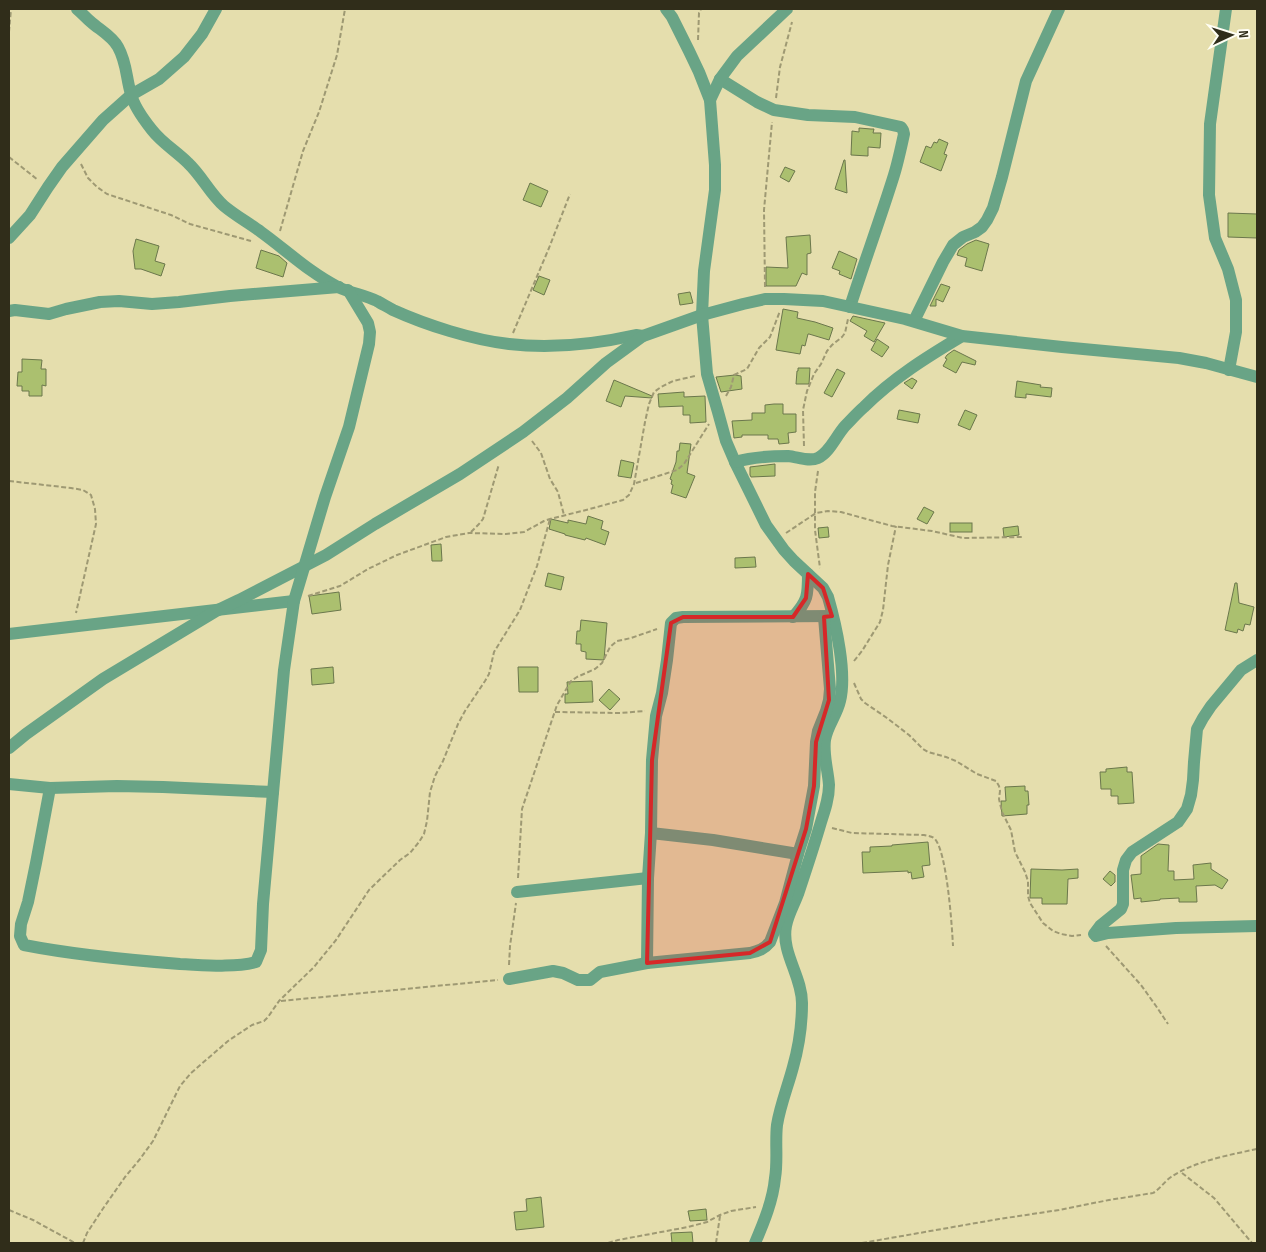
<svg xmlns="http://www.w3.org/2000/svg" width="1266" height="1252" font-family="'Sofia Sans Condensed',sans-serif">
	<style>
		.building { fill: #abc06f; stroke: #6b774c }
		.lines { fill: none; stroke-linecap: round; stroke-linejoin: round }
		.path { stroke: #9e9973; stroke-width: 2; stroke-dasharray: 5 2.5; stroke-linecap: butt }
		.minor { stroke: #69a486; stroke-width: 12 }
		.marked { fill: #d62828; fill-opacity: 0.2; stroke: #d62828; stroke-width: 4; stroke-linejoin: round }
	</style>
	<rect width="100%" height="100%" fill="#e5dead"/>
	<g class="building">
		<polygon points="859,128 871,129 874,129 873,133 881,133 880,148 868,147 868,156 851,155 852,131 859,132"/>
		<polygon points="939,139 948,143 944,154 947,155 941,171 920,162 926,146 931,148 934,142 937,143"/>
		<polygon points="844,160 845,160 847,193 835,189"/>
		<polygon points="785,167 795,171 789,182 780,177"/>
		<polygon points="530,183 548,191 541,207 523,200"/>
		<polygon points="1228,213 1257,214 1257,238 1228,237"/>
		<polygon points="810,235 811,253 807,254 807,275 802,273 796,286 766,286 766,267 788,268 786,237"/>
		<polygon points="136,239 159,246 155,261 165,264 161,276 141,269 135,269 133,251"/>
		<polygon points="976,240 989,244 982,271 965,266 967,258 957,255 959,250 967,244"/>
		<polygon points="261,250 279,256 287,263 283,277 256,268"/>
		<polygon points="839,251 857,259 851,279 839,274 840,271 832,268"/>
		<polygon points="539,276 550,280 544,295 533,290"/>
		<polygon points="941,284 950,287 943,302 936,299 936,306 930,306"/>
		<polygon points="690,292 693,303 680,305 678,294"/>
		<polygon points="783,309 798,312 797,318 815,322 833,328 829,340 809,334 808,334 805,346 802,345 800,354 776,350"/>
		<polygon points="853,316 885,323 874,342 864,336 867,331 850,321"/>
		<polygon points="877,339 889,347 882,357 871,350"/>
		<polygon points="954,350 976,361 975,365 962,362 956,373 943,366 947,359 945,358 947,355"/>
		<polygon points="22,359 42,360 41,369 46,369 46,386 42,385 42,396 29,396 29,391 22,391 22,386 17,386 18,372 22,372"/>
		<polygon points="798,368 810,368 809,384 796,384 797,371 798,371"/>
		<polygon points="837,369 845,373 832,397 824,393"/>
		<polygon points="735,375 741,376 742,389 721,392 716,377"/>
		<polygon points="912,378 917,381 912,389 904,383"/>
		<polygon points="614,380 652,396 652,398 625,396 621,407 606,401"/>
		<polygon points="1017,381 1041,385 1040,387 1052,388 1051,397 1026,394 1026,398 1015,397"/>
		<polygon points="684,392 684,397 705,396 706,422 690,423 690,415 683,415 683,406 659,407 658,394"/>
		<polygon points="774,404 783,404 783,414 796,414 796,432 788,433 789,443 779,444 778,439 768,439 768,435 742,435 742,437 734,438 732,421 752,420 752,413 765,413 765,405"/>
		<polygon points="899,410 920,414 918,423 897,419"/>
		<polygon points="965,410 977,415 970,430 958,425"/>
		<polygon points="680,443 691,444 687,473 695,476 686,498 671,493 673,485 671,484 672,480 670,479 676,462 677,451 679,451"/>
		<polygon points="621,460 634,463 631,478 618,476"/>
		<polygon points="775,464 775,476 751,477 750,475 750,467"/>
		<polygon points="924,507 934,512 927,524 917,519"/>
		<polygon points="588,516 603,521 601,529 609,532 605,545 586,538 585,540 565,535 565,534 549,529 551,519 568,523 568,520 586,524"/>
		<rect x="950" y="523" width="22" height="9"/>
		<polygon points="1018,526 1019,535 1004,537 1003,528"/>
		<polygon points="828,527 829,537 819,538 818,528"/>
		<polygon points="441,544 442,561 432,561 431,545"/>
		<polygon points="755,557 756,567 735,568 735,558"/>
		<polygon points="548,573 564,577 561,590 545,586"/>
		<polygon points="1235,583 1237,583 1239,603 1254,607 1250,625 1245,624 1243,631 1238,629 1237,633 1225,630"/>
		<polygon points="339,592 341,610 312,614 309,596"/>
		<polygon points="581,620 607,623 604,660 586,659 586,652 581,651 581,644 576,644 577,631 580,631"/>
		<polygon points="333,667 334,683 312,685 311,669"/>
		<polygon points="518,667 538,667 538,692 519,692"/>
		<polygon points="592,681 593,702 565,703 565,694 568,694 567,682"/>
		<polygon points="609,689 620,699 610,710 599,700"/>
		<polygon points="1127,767 1127,772 1132,772 1134,803 1118,804 1118,796 1111,796 1111,789 1101,789 1100,772 1106,772 1106,769"/>
		<polygon points="1025,786 1025,791 1028,791 1029,805 1027,805 1027,814 1002,816 1001,801 1006,801 1005,787"/>
		<polygon points="928,842 930,865 922,866 924,877 912,879 911,872 908,873 908,871 863,873 862,852 870,852 870,847 892,846 892,845"/>
		<polygon points="1158,844 1169,845 1168,871 1174,871 1174,880 1194,879 1193,865 1211,863 1211,869 1228,880 1222,889 1215,885 1196,886 1197,902 1179,902 1179,898 1160,899 1160,900 1141,902 1141,898 1134,899 1131,875 1141,874 1141,856"/>
		<polygon points="1031,869 1062,870 1078,869 1078,878 1068,879 1067,904 1042,904 1042,898 1030,898"/>
		<polygon points="1110,871 1115,875 1115,882 1111,886 1103,879"/>
		<polygon points="541,1197 544,1227 516,1230 514,1212 527,1211 526,1199"/>
		<polygon points="706,1209 707,1220 690,1221 688,1211"/>
		<polygon points="692,1232 693,1243 672,1243 671,1233"/>
	</g>
	<g class="lines">
		<g class="path">
			<polyline points="9,32 11,9"/>
			<polyline points="698,40 699,13 701,9"/>
			<polyline points="776,98 780,67 792,22"/>
			<polyline points="9,157 38,180"/>
			<polyline points="81,164 88,178 97,187 107,194 171,215 190,224 251,241"/>
			<polyline points="280,231 303,151 319,112 337,55 345,9"/>
			<polyline points="765,287 764,210 772,122"/>
			<polyline points="513,333 549,248 570,194"/>
			<polyline points="726,396 731,387 734,375 747,369 759,348 770,337 780,311"/>
			<polyline points="532,441 541,453 550,479 558,492 564,515"/>
			<polyline points="804,446 803,410 807,391 814,374 821,364 827,351 832,345 842,337 845,333 848,319"/>
			<polyline points="818,471 815,492 815,530 820,568"/>
			<polyline points="9,481 71,488 83,490 91,495 95,509 96,524 76,613"/>
			<polyline points="636,483 677,470 684,464 709,424"/>
			<polyline points="471,532 479,524 483,519 499,464"/>
			<polyline points="786,533 816,513 828,511 841,512 892,526 932,531 963,538 1024,537"/>
			<polyline points="308,596 340,586 368,569 397,555 446,537 469,533 506,534 524,532 544,521 550,519 586,510 623,500 629,495 634,484 645,422 649,404 654,392 661,387 673,381 695,376"/>
			<polyline points="854,661 862,651 880,622 883,610 888,565 896,526"/>
			<polyline points="854,683 861,699 865,703 887,718 909,735 923,749 928,752 946,757 956,761 977,774 996,781 999,786 1000,791 999,799 1002,812 1011,830 1015,852 1025,872 1028,881 1028,896 1030,903 1043,923 1053,931 1061,934 1072,936 1081,935"/>
			<polyline points="555,712 620,713 645,711"/>
			<path d="M832,828L852,833L924,835C928,836 932,836 935,839C947,853 952,926 953,946"/>
			<polyline points="518,878 522,809 557,705 571,681 577,677 595,669 602,663 610,647 617,641 631,638 657,629"/>
			<polyline points="1106,946 1141,985 1156,1006 1168,1024"/>
			<polyline points="509,965 510,946 516,903"/>
			<polyline points="281,1001 498,980"/>
			<polyline points="1182,1173 1214,1198 1252,1243"/>
			<polyline points="9,1210 33,1220 75,1243"/>
			<polyline points="83,1243 87,1233 102,1210 125,1177 140,1159 153,1141 180,1086 191,1073 228,1041 252,1025 264,1021 268,1017 279,1001 314,967 336,940 369,890 400,860 410,853 419,842 424,834 427,821 430,792 435,776 443,761 458,724 465,711 485,681 489,674 494,652 520,610 537,566 550,519"/>
			<polyline points="608,1243 618,1240 688,1227 707,1222 720,1215 731,1211 756,1207"/>
			<polyline points="716,1243 720,1216"/>
			<path d="M862,1243L999,1219L1059,1210L1109,1200L1153,1193C1160,1189 1164,1182 1171,1177C1195,1161 1229,1155 1257,1149"/>
		</g>
		<g class="minor">
			<path d="M77,9C82,13 86,18 91,22C100,30 112,36 118,47C127,63 126,78 131,94C134,107 144,120 152,130C162,143 176,151 188,163C202,176 210,194 224,206C236,216 249,223 261,232C286,250 310,273 338,287C350,293 365,295 377,301C382,304 388,307 393,310C426,325 473,340 509,344C550,349 596,344 636,335L643,336"/>
			<path d="M666,9L672,17L689,51L699,72L710,100L715,165V190L704,271L702,315L707,374L718,412L726,441L735,462L766,525L784,550L794,561L823,588L828,597C836,625 847,673 840,701C837,715 827,726 825,740C823,755 828,770 829,785C829,798 825,810 821,822C814,846 806,870 798,894C794,905 788,915 786,926C781,953 802,976 802,1003C802,1024 799,1046 793,1067C788,1086 780,1106 777,1125C775,1142 778,1161 775,1178C773,1200 764,1222 755,1243"/>
			<polyline points="1226,9 1210,124 1209,195 1215,238 1228,269 1236,300 1236,332 1229,370"/>
			<path d="M720,79L757,102L774,110L808,115L855,117L901,127L903,130L904,134C901,148 898,162 894,175C880,220 864,263 850,307"/>
			<polyline points="710,100 720,79 737,56 787,9"/>
			<polyline points="9,238 30,215 48,187 62,167 103,120 131,95 159,79 184,57 202,34 216,9"/>
			<polyline points="9,311 15,310 49,314 66,309 100,302 119,301 152,304 179,302 230,296 339,287"/>
			<polyline points="914,321 943,262 953,245 963,237 975,232 982,227 987,220 993,208 1002,177 1026,81 1059,9"/>
			<path d="M735,462C752,457 770,456 788,456C798,457 809,462 818,458C830,452 836,436 845,426C851,420 857,413 864,407C893,378 927,357 962,336"/>
			<path d="M793,617C808,601 808,595 808,574"/>
			<polyline points="9,634 294,601"/>
			<polyline points="9,748 26,734 103,679 216,611 239,600 326,555 375,524 460,474 523,432 567,398 606,363 643,336 702,315 743,304 765,299 784,299 823,301 905,319 962,336 1062,347 1179,358 1206,363 1257,377"/>
			<polyline points="9,784 50,788 117,786 163,787 273,792"/>
			<path d="M50,788L36,863L28,902L21,924L20,936L24,945C75,955 128,960 180,964C205,965 232,968 256,962L261,950L263,904L284,670L294,601L325,497L349,427L369,344L370,332L368,323L348,290"/>
			<polyline points="651,833 713,840 798,854"/>
			<polyline points="517,892 648,878"/>
			<polyline points="1094,934 1100,926 1121,909 1123,904 1123,870 1126,860 1132,852 1178,822 1187,809 1191,795 1193,780 1194,762 1197,729 1203,718 1211,706 1241,670 1257,660"/>
			<polyline points="1096,936 1108,933 1176,928 1257,926"/>
			<polyline points="647,963 648,878 651,833 652,760 656,716 662,693 667,660 671,623 676,618 683,617 832,616"/>
			<path d="M509,979L553,971L563,973L578,980H590L600,972L647,963L750,953C759,951 764,949 770,942L785,903L798,854L806,829L814,786L816,742L818,731L826,711L829,700L830,689L824,617"/>
		</g>
	</g>
	<path class="marked" d="M808,574L823,588L832,616L824,617L829,700L816,742L814,786L806,829L770,942L750,953L647,963L652,760L671,623L683,617H793L806,598Z"/>
	<rect width="1266" height="1252" fill="none" stroke="#302d1a" stroke-width="20"/>
	<g transform="translate(1231 35) rotate(86)" stroke="#fffef4" stroke-width="4" paint-order="stroke">
	<path d="M0-4L9 19L0 12L-9 19Z" fill="#302d1a"/>
	<text y="-8" font-size="14" font-weight="bold" text-anchor="middle" fill="#302d1a">N</text>
	</g>
</svg>
